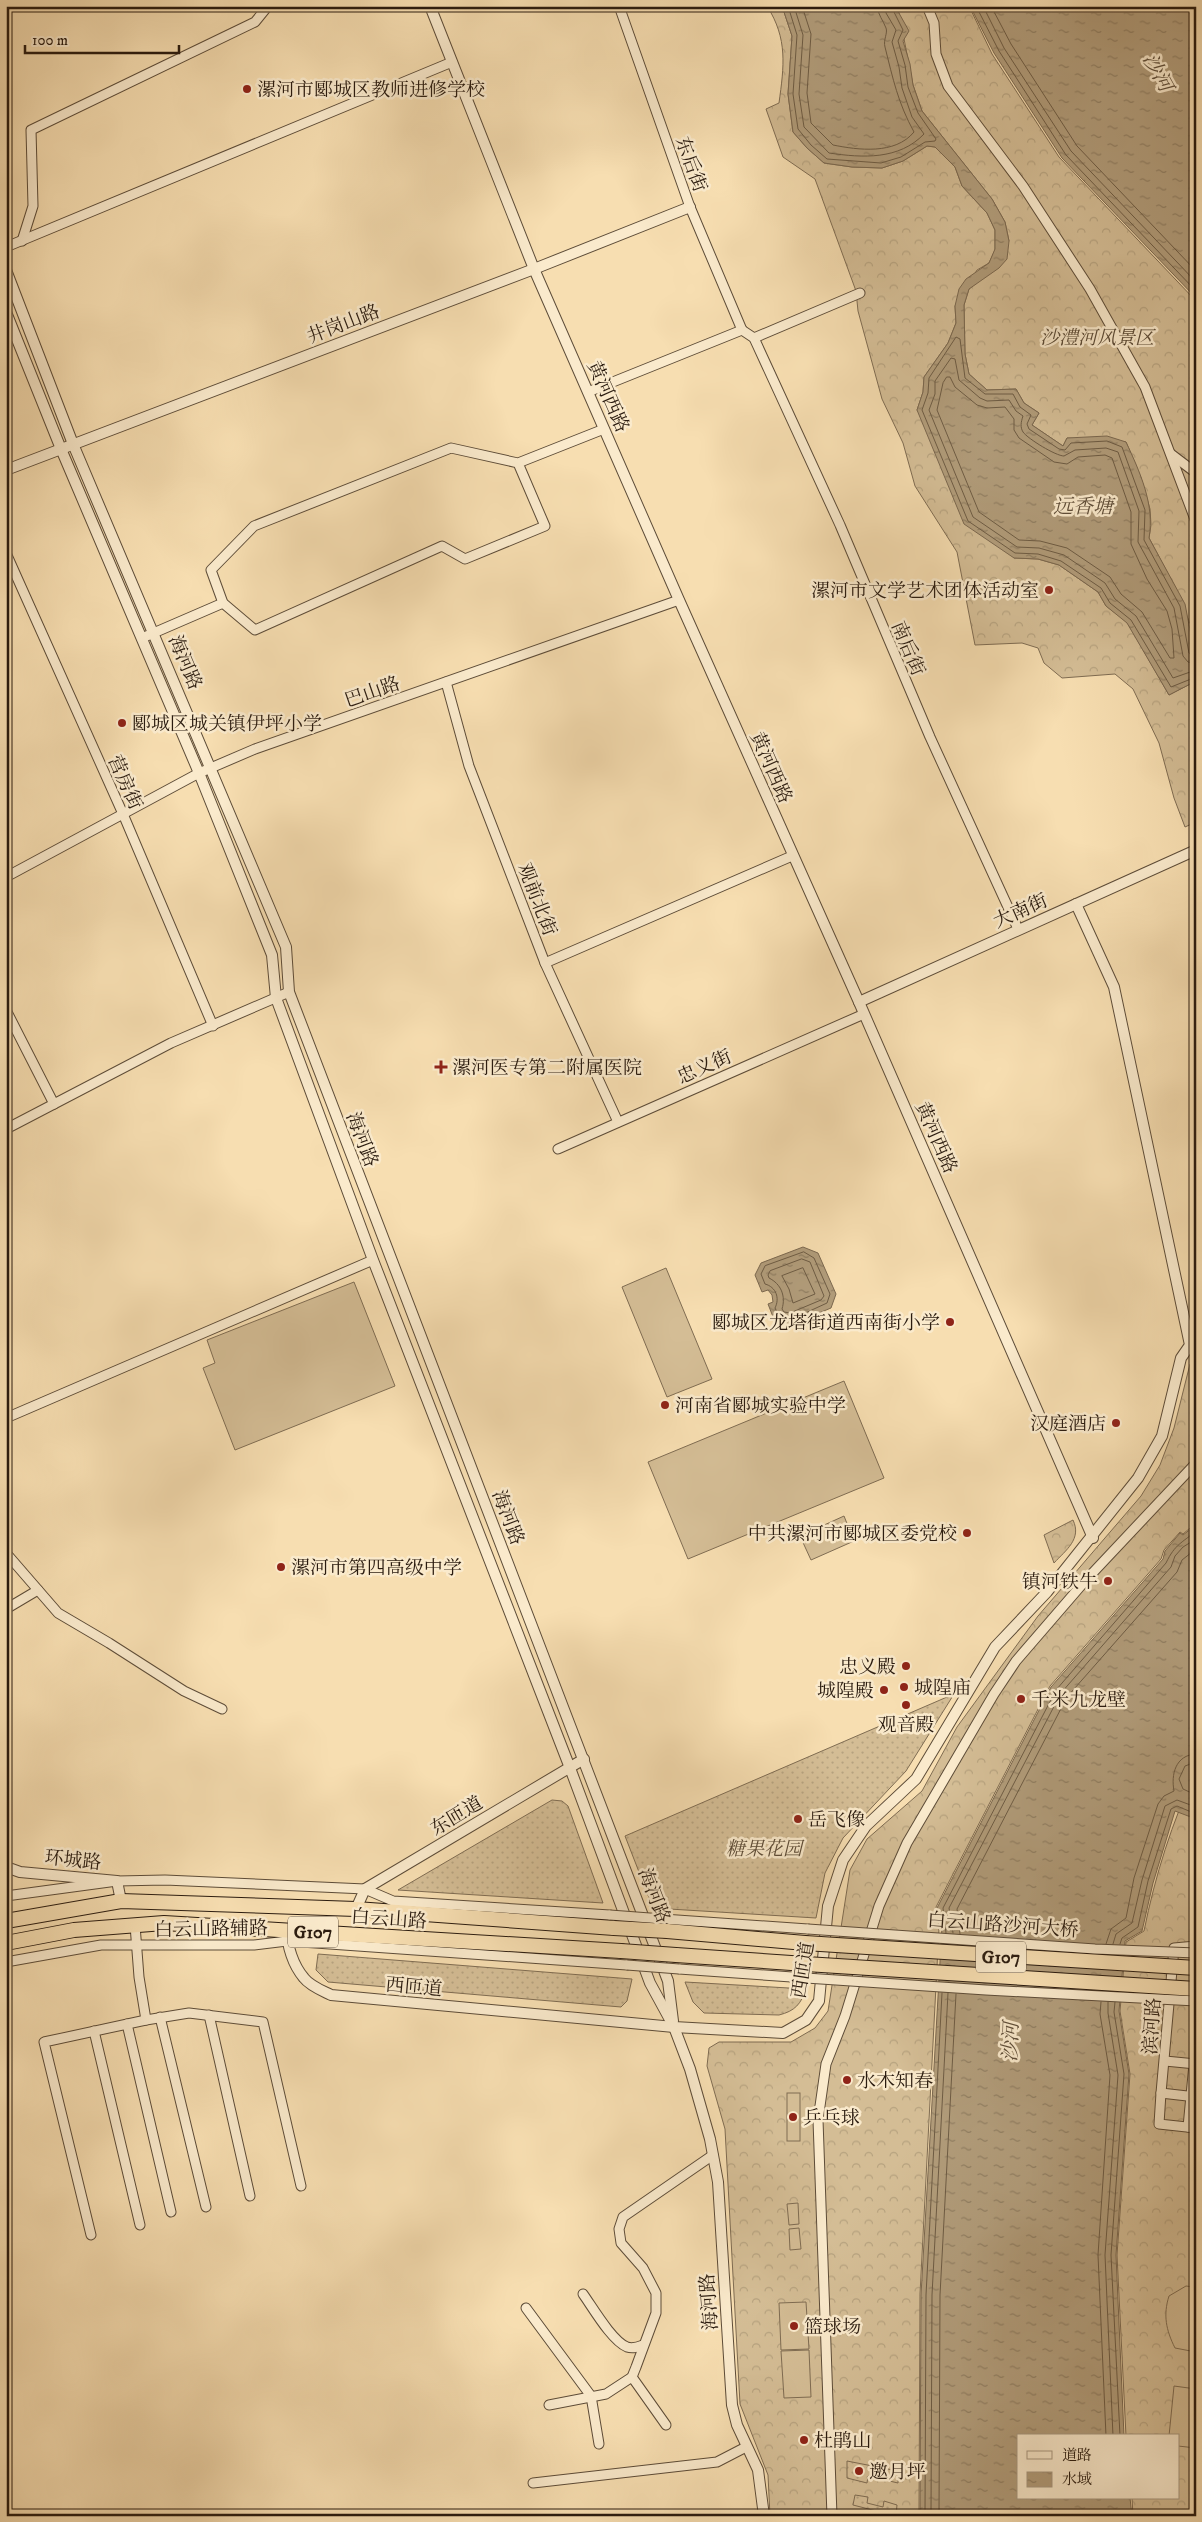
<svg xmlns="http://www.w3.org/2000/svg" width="1202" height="2522" font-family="'IM FELL DW Pica','Noto Serif SC',serif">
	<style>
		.forest { fill: url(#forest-crowns); stroke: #7f6c52 }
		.garden { fill: url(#garden-dots); stroke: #7f6c52 }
		.pitch { fill: #d4bd95; stroke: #7f6c52 }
		.water { fill: url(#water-ripples); stroke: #7b684f }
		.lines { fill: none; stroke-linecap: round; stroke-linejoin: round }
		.shore { stroke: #6e5c44; stroke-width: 1 }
		.minor-casing { stroke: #5d4c38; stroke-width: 11 }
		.tertiary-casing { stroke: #5d4c38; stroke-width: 12 }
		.trunk-casing { stroke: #2a1b0f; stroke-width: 16 }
		.minor { stroke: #faeacc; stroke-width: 9 }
		.tertiary { stroke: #faeacc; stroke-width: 10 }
		.trunk { stroke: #f7deb1; stroke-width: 14 }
		.minor-bridge-casing { stroke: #5d4c38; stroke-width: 11; stroke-linecap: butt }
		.trunk-bridge-casing { stroke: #2a1b0f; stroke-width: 16; stroke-linecap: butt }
		.minor-bridge { stroke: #faeacc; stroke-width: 9 }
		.trunk-bridge { stroke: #f7deb1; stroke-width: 14 }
		.poi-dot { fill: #8f2418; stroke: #faeacc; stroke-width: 2 }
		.labels { text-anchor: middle; stroke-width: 5; stroke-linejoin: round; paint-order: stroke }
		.shield { fill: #faeacc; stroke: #685948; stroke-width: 1 }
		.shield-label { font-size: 18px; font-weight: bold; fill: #2a1b0f }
		.poi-label { font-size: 19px; fill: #2a1b0f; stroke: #faeacc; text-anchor: start }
		.street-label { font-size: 19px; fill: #2a1b0f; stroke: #faeacc }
		.park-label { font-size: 19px; font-style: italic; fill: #5d4c37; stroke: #faeacc }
		.water-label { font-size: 20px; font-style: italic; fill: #604f3a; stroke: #faeacc }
	</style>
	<defs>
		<pattern id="forest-crowns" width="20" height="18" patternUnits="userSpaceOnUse" patternTransform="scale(1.25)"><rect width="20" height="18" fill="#d4bd95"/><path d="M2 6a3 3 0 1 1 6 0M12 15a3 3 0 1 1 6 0" fill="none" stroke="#b6a27f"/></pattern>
		<pattern id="garden-dots" width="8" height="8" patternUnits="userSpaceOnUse" patternTransform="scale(1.25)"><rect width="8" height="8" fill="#d4bd95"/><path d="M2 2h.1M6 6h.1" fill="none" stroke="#b6a27f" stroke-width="1.8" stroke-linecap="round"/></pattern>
		<pattern id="water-ripples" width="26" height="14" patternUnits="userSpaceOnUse" patternTransform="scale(1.25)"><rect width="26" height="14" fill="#b19c7a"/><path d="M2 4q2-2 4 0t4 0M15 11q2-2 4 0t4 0" fill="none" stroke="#907e62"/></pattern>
	</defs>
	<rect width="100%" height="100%" fill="#f7deb1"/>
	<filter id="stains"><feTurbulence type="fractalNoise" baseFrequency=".004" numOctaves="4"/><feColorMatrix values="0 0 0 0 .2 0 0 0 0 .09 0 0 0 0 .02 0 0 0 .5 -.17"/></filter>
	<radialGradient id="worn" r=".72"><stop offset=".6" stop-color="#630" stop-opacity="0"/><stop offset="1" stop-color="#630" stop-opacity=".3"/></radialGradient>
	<g class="forest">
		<path d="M767,6H782L792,36L788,94L793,132L807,148L824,163L852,167L882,168L903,161L927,146L935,147L955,167L962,186L987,213L995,230V250L989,263L977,270L955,306L956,323L948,343L924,377L923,392L917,410L1014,558L1038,559L1059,565L1098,592L1106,606L1127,622L1169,695L1196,681V822L1185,827L1174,798L1159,743L1133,689L1115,674L1062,678L1044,663L1038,648L1022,643L975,645L957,552L915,486L903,443L882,399L858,311L856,291L815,179L783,157L766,109L779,103C784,66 788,39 767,6Z"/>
		<polygon points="895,6 969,6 992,54 1059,157 1196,301 1196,661 1191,626 1174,585 1149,538 1151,525 1150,509 1141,478 1126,442 1067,438 1063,446 1032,425 1039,413 1024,403 1016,389 987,390 969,374 965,354 964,305 969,289 979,281 1009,241 1005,222 992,199 922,111 913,85 899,13"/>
		<polygon points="1196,1360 1196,1523 1183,1534 1180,1532 1164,1550 1161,1559 1050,1686 936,1907 939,1928 920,2294 919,2516 770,2516 768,2475 740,2404 725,2129 707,2066 709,2048 719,2042 791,2042 815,2028 828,2011 850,1870 867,1839 922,1791 957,1727 1038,1616 1141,1496 1160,1465 1174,1428 1190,1364"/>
		<path d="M1073,1520C1082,1539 1066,1550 1054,1563L1044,1535Z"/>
		<path d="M1196,1771V2516H1133L1132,2498H1178V2436H1126L1117,2255L1130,2074L1120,2011L1126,1942L1144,1931C1155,1876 1172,1822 1196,1771Z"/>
	</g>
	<g class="garden">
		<polygon points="954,1694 906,1771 843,1838 825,1873 816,1918 653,1908 625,1836"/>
		<polygon points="552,1800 562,1801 568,1806 603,1903 398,1890"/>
		<polygon points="318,1954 632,1979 627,2001 621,2007 328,1982 316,1970"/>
		<path d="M685,1982L806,1989C801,2004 795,2011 779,2015L704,2013L693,2002Z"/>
		<polygon points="847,2461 898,2471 898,2483 868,2476 867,2483 847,2478"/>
		<polygon points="855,2495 868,2497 867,2503 883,2507 884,2501 897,2505 896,2516 853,2505"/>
	</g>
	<g class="pitch">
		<polygon points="666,1268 712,1379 667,1397 622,1287"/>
		<polygon points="354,1282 395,1386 235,1450 203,1368 215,1363 207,1340"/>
		<polygon points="844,1381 884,1478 688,1559 648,1462"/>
		<polygon points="844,1516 854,1541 811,1560 800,1536"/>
		<rect x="787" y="2093" width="13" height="48"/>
		<polygon points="798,2203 799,2224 789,2225 787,2204"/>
		<polygon points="799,2228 801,2249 790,2250 789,2229"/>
		<path d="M1186,2286L1194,2287V2295H1196V2352L1175,2348C1166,2330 1163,2315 1169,2296Z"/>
		<polygon points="806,2302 809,2349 781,2350 779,2303"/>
		<polygon points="809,2350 811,2397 784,2398 781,2351"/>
		<polygon points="1174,2386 1196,2389 1196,2448 1178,2446 1178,2436 1169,2436"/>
	</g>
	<g class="water">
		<path d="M782,6H895L909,31L903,41L910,64L913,85L922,111L992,199L1005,222L1009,241L1007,259L999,268L969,289L964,305L965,354L969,374L987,390L1016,389L1024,403L1039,413L1032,425L1063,446L1067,438L1107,436L1126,442C1140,472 1155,505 1149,538L1185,604L1196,661V681L1169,695L1127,623L1106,606L1098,592L1059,565L1038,559L1014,558L964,524L917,410L923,392L924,377L948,343L956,323L955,306L959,289L966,279L989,263L995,249V230L987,213L962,186L955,167L935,147L927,146L903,161L882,168L852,167L824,163L807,148L793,132L788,94L792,36Z"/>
		<polygon points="970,6 1196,6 1196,298 1062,158 994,53"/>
		<polygon points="803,1247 818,1253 836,1294 831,1308 790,1325 775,1322 768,1304 773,1302 772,1295 768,1290 762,1292 755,1275 761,1263"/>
		<polygon points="1196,1525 1196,1769 1190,1780 1196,1785 1196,1819 1175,1811 1153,1883 1142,1931 1125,1941 1119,2011 1129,2074 1116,2255 1124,2436 1018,2436 1018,2498 1130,2498 1132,2516 920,2516 921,2295 942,1927 937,1908 1051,1687 1163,1559 1165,1551 1180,1533 1183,1535"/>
	</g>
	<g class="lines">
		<g class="shore">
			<polyline points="788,6 797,35 793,94 798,129 811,145 827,159 881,163 901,157 925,142 935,141 936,139 918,113 908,87 905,65 898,41 903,30 891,6"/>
			<path d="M794,6L803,35L799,94L804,127L829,153C863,158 899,160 924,134L912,117L902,88L899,67L892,42L896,30L886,13L885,6"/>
			<path d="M802,6L811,34L807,93L811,123L833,145C858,150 895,155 914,132C898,103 893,79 885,47C883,40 888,33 886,28C883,20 878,15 877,6"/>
			<polyline points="976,6 999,51 1066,155 1196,291"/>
			<polyline points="983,6 1004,48 1071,151 1196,282"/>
			<polyline points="991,6 1011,44 1077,146 1196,271"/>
			<polygon points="947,377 950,377 955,387 977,405 987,408 1005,407 1014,419 1014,430 1019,438 1054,462 1067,464 1078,457 1105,455 1112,458 1131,512 1131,544 1147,579 1167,611 1172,629 1174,658 1170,658 1142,612 1121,594 1110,577 1067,548 1040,541 1019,540 979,512 937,410 943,383"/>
			<polyline points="1196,658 1189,653 1180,606 1144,540 1145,510 1122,447 1107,441 1071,443 1065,450 1059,449 1029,429 1027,424 1031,415 1020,407 1013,394 985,394 965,378 960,339 956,337 929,378 928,393 922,410 968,521 1015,553 1038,554 1061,561 1101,588 1110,603 1131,620 1171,687 1196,677"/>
			<path d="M1196,664L1188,662L1183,656L1174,608L1138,542L1139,511L1118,452L1106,448L1075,450L1064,456C1056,456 1028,439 1023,432C1020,427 1021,422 1023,416L1016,411L1009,400L987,401L980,398L959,380L955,359L951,358L935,381V394L929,410L973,517L1017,547L1039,548L1064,555L1105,583L1115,599L1136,616L1173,678L1196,670"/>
			<path d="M804,1252L814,1258L830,1294L827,1303L790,1320L780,1318L775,1308C780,1298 776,1287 765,1284L761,1274L765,1266Z"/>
			<path d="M802,1259L810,1262L824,1296L821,1300L790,1313L784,1312L782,1309C786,1296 781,1284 769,1278L768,1275L770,1271Z"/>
			<polygon points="803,1268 815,1294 793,1303 789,1289 782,1276"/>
			<polyline points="1196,1762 1185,1766 1179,1779 1183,1789 1196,1795"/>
			<path d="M946,1933L943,1908L1056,1690L1166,1563C1175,1544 1182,1543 1196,1531"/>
			<polyline points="953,1933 949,1908 1061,1693 1171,1567 1175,1556 1183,1547 1196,1539"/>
			<polyline points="960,1934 957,1909 1067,1697 1177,1572 1182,1560 1196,1549"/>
			<path d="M1106,1944L1111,1929L1126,1918L1134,1878L1158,1804L1164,1796L1174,1791C1171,1775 1175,1755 1196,1754"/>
			<polyline points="1113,1944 1116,1934 1132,1923 1142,1880 1165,1806 1177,1800 1196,1807"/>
			<polyline points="1120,1944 1122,1938 1138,1927 1148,1881 1171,1809 1177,1806 1196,1814"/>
			<polyline points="1101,2002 1100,2014 1110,2075 1098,2255 1106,2436"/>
			<polyline points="1108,2002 1108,2013 1118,2075 1105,2255 1113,2436"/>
			<polyline points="1115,2002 1114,2012 1124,2074 1111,2255 1120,2436"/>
			<polyline points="925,2516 926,2295 942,1993"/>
			<polyline points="931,2516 932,2295 948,1993"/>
			<polyline points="939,2516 940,2295 956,1994"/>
		</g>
		<g class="minor-casing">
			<g id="minor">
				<polyline points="619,6 690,207 742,330"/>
				<polyline points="927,6 934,23 936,54 948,86 1023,186 1090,289 1145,387 1196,522"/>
				<polyline points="22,241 33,206 31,130 255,22 268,6"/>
				<polyline points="6,247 452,62"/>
				<polyline points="742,330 754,338 840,525 930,737 1018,929"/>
				<polyline points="754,338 860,293"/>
				<polyline points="588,392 742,330"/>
				<polyline points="1171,454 1196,473"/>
				<polyline points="518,463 545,526 465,559 442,546 255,630 223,603 211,570 254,526 451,448 518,463 604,429"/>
				<polyline points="6,553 123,814 213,1026"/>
				<polyline points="142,638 223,603"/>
				<polyline points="446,682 469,766 545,963 618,1122"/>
				<polyline points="6,877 199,773 255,749 679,600"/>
				<polyline points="545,963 792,856"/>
				<polyline points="6,1010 54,1104"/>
				<polyline points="6,1129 171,1043 289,992"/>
				<polyline points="558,1149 864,1014"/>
				<polyline points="6,1418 373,1260"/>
				<polyline points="6,1425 6,1436"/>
				<polyline points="6,1553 58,1613 109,1643 184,1691 222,1709"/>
				<polyline points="6,1609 38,1590"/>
				<polyline points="6,1896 117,1881 165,1880 365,1889 393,1901 610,1915"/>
				<polyline points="663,1919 808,1929"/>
				<polyline points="135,1925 139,1977 146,2020"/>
				<polyline points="1196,1946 1174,1948 1161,2093 1196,2097"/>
				<polyline points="6,1962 101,1945 254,1945 287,1941 627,1965"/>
				<polyline points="679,1969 806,1978"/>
				<polyline points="209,2015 250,2196"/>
				<polyline points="160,2017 206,2207"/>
				<polyline points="127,2024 171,2212"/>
				<polyline points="94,2031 140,2225"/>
				<polyline points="1165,2061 1196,2064"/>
				<polyline points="1161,2093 1159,2124 1196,2128"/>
				<polyline points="1188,2127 1194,2064"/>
				<polyline points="91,2235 44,2042 146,2020 189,2013 263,2022 301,2186"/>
				<path d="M583,2294C593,2308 612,2341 627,2347C633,2349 638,2347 643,2345"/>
				<polyline points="526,2308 591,2396 599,2444"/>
				<polyline points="632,2377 666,2425"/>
				<polyline points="549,2405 606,2394 632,2377 636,2367 656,2313 656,2293 643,2268 621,2243 619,2229 623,2217 713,2155"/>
				<polyline points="533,2483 717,2462 746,2447"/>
				<polyline points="832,2516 818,2120 826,2064 845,2016 879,1906 907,1843 994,1694 1016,1661 1085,1581 1196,1463"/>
			</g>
		</g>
		<g class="tertiary-casing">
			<g id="tertiary">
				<polyline points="430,6 534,269 679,600 859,1002 1093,1538"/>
				<polyline points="6,270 73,444 286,947 289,992 668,1981 673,2021"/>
				<polyline points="6,312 61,449 199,773 272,955 276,998 373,1260 570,1768 650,1983 674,2027 690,2069 710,2139 718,2182 732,2405 737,2425 758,2470 764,2516"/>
				<polyline points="6,470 534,269 690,207"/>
				<polyline points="859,1002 1196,850"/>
				<polyline points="6,1867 20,1872 117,1881 121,1901"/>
				<polyline points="356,1909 365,1889 584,1759"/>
				<path d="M287,1930C287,1946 293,1965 304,1978C310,1986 323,1991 331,1995L674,2027L783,2033L806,2020L819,2001L828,1906L843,1860L866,1826L916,1779L995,1647L1047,1592L1138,1478L1162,1436L1181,1358L1190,1345L1114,987L1076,904"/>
			</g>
		</g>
		<g class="trunk-casing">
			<g id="trunk">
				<polyline points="6,1921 121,1901 356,1909 614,1928"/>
				<polyline points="667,1931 805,1943"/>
				<polyline points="6,1943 74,1930 164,1923 621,1951"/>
				<polyline points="676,1955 806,1964"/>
			</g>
		</g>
		<use href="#minor" class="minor"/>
		<use href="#tertiary" class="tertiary"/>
		<use href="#trunk" class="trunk"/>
		<g class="minor-bridge-casing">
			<g id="minor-bridge">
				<polyline points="610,1915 663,1919"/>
				<polyline points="808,1929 1095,1949 1196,1953"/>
				<polyline points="627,1965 679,1969"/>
				<polyline points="806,1978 986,1990 1196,2001"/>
			</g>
		</g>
		<g class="trunk-bridge-casing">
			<g id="trunk-bridge">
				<polyline points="614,1928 667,1931"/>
				<polyline points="805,1943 1196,1968"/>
				<polyline points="621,1951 676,1955"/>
				<polyline points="806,1964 1196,1989"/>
			</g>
		</g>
		<use href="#minor-bridge" class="minor-bridge"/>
		<use href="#trunk-bridge" class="trunk-bridge"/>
	</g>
	<g class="poi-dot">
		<circle cx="247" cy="89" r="5"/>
		<circle cx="1049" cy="590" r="5"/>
		<circle cx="122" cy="723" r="5"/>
		<path d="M438.5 1059.5h5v5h5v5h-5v5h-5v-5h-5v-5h5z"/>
		<circle cx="950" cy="1322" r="5"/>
		<circle cx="665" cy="1405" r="5"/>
		<circle cx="1116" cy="1423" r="5"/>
		<circle cx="967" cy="1533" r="5"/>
		<circle cx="281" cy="1567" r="5"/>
		<circle cx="1108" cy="1581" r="5"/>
		<circle cx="906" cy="1666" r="5"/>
		<circle cx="904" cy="1687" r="5"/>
		<circle cx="884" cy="1690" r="5"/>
		<circle cx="1021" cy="1699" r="5"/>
		<circle cx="906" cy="1705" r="5"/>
		<circle cx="798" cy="1819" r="5"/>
		<circle cx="847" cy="2080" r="5"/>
		<circle cx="793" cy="2117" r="5"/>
		<circle cx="794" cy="2326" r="5"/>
		<circle cx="804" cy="2440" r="5"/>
		<circle cx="859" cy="2471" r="5"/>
	</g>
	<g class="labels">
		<g class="shield">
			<rect x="288" y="1916.5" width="50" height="31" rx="4"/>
			<rect x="976" y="1941.5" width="50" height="31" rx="4"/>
		</g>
		<g class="shield-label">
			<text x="313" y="1938">G107</text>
			<text x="1001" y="1963">G107</text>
		</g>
		<g class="poi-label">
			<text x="257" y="96">漯河市郾城区教师进修学校</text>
			<text x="1039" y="597" text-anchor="end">漯河市文学艺术团体活动室</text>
			<text x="132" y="730">郾城区城关镇伊坪小学</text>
			<text x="452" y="1074">漯河医专第二附属医院</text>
			<text x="940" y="1329" text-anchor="end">郾城区龙塔街道西南街小学</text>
			<text x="675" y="1412">河南省郾城实验中学</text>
			<text x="1106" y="1430" text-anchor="end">汉庭酒店</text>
			<text x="957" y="1540" text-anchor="end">中共漯河市郾城区委党校</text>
			<text x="291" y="1574">漯河市第四高级中学</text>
			<text x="1098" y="1588" text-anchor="end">镇河铁牛</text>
			<text x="896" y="1673" text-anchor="end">忠义殿</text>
			<text x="914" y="1694">城隍庙</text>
			<text x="874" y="1697" text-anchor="end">城隍殿</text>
			<text x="1031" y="1706">千米九龙壁</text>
			<text x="906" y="1731" text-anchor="middle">观音殿</text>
			<text x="808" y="1826">岳飞像</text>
			<text x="857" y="2087">水木知春</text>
			<text x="803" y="2124">乒乓球</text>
			<text x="804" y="2333">篮球场</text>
			<text x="814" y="2447">杜鹃山</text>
			<text x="869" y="2478">邀月坪</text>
		</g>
		<g class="street-label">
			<text transform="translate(692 164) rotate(70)" y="7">东后街</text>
			<text transform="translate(343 323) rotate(-21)" y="7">井岗山路</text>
			<text transform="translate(609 396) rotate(66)" y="7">黄河西路</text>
			<text transform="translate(909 648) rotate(67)" y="7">南后街</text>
			<text transform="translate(186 662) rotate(67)" y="7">海河路</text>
			<text transform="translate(372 691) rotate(-19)" y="7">巴山路</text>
			<text transform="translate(772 767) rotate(66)" y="7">黄河西路</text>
			<text transform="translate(126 782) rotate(66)" y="7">营房街</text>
			<text transform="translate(538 899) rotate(69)" y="7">观前北街</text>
			<text transform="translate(1020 910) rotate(-24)" y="7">大南街</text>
			<text transform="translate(704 1066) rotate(-24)" y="7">忠义街</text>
			<text transform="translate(937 1137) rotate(66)" y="7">黄河西路</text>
			<text transform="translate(363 1139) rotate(69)" y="7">海河路</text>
			<text transform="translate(509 1517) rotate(69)" y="7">海河路</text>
			<text transform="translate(456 1815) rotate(-31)" y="7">东匝道</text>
			<text transform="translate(73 1859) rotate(6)" y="7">环城路</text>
			<text transform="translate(655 1895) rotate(69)" y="7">海河路</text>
			<text transform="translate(389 1918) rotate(4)" y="7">白云山路</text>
			<text transform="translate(1003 1924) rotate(4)" y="7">白云山路沙河大桥</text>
			<text transform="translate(211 1928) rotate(-1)" y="7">白云山路辅路</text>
			<text transform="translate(802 1970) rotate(-81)" y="7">西匝道</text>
			<text transform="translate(414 1986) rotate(5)" y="7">西匝道</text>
			<text transform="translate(1151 2026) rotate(-86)" y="7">滨河路</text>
			<text transform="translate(708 2302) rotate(-94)" y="7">海河路</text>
		</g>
		<g class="park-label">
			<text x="1097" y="344">沙澧河风景区</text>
			<text x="764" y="1855">糖果花园</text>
		</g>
		<g class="water-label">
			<text transform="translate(1158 72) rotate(61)" y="7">沙河</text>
			<text x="1083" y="513">远香塘</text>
			<text transform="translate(1010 2042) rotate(-88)" y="7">沙河</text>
		</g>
	</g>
	<rect width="1202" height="2522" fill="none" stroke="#f7deb1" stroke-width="25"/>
	<rect x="8" y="8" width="1187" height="2507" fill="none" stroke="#2a1b0f" stroke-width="2.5"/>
	<rect x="12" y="12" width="1177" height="2497" fill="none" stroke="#2a1b0f"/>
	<rect x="1017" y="2434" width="162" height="65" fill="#faeacc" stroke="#a79780"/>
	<rect x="1027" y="2451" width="25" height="8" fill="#faeacc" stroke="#a79780"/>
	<text x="1062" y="2460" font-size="15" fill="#2a1b0f">道路</text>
	<rect x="1027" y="2472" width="25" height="15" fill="url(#water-ripples)" stroke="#a79780"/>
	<text x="1062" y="2484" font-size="15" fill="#2a1b0f">水域</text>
	<path d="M25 45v8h154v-8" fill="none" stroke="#2a1b0f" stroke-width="2.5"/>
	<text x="32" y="45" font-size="15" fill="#2a1b0f" stroke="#faeacc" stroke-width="4" paint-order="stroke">100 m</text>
	<rect width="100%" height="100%" filter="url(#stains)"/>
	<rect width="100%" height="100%" fill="url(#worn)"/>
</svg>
